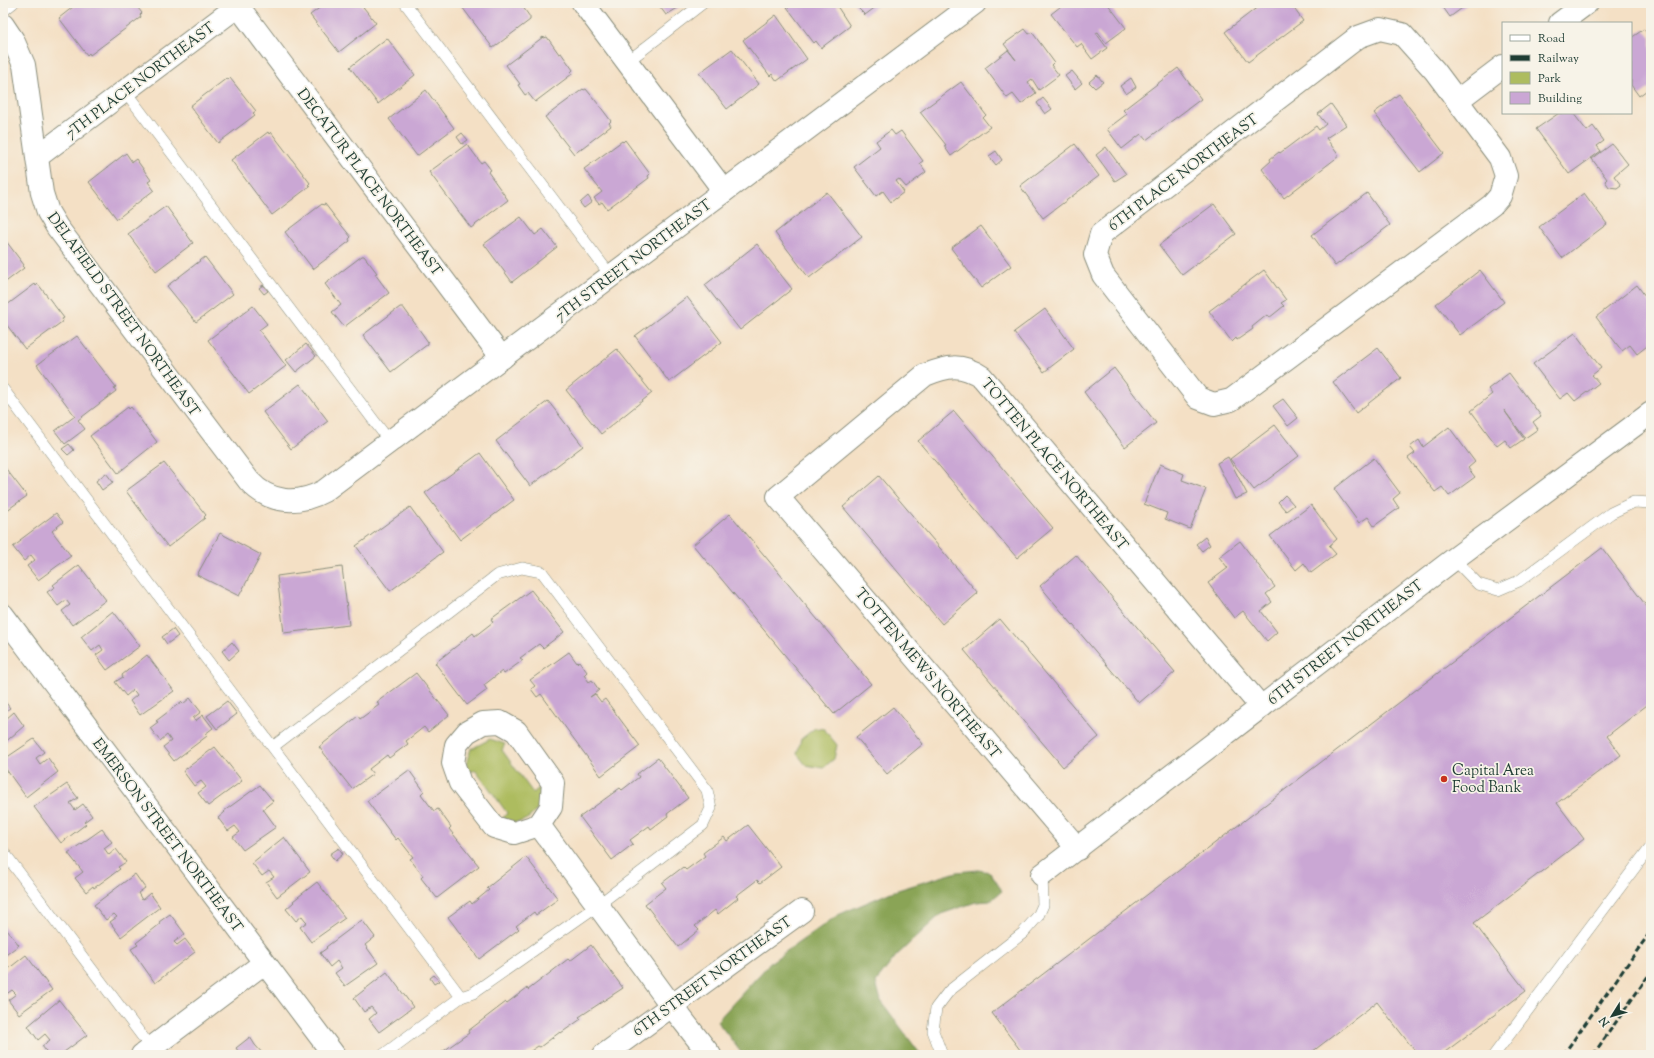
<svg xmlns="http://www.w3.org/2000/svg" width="1654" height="1058" font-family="'Sorts Mill Goudy',serif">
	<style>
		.green { fill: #adbc5f; stroke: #667c4a }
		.forest { fill: #8aa456; stroke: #547045 }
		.building { fill: #caa7d4 }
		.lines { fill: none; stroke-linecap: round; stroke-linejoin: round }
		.lane-casing { stroke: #8a8e7c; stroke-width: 12 }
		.street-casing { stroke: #8a8e7c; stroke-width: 24 }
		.lane { stroke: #fff; stroke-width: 11 }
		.street { stroke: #fff; stroke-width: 22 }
		.rail { stroke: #1f3d34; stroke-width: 3; stroke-dasharray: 6 3; stroke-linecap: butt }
		.poi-dot { fill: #c8321e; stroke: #f7f3e8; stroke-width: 1.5 }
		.labels { text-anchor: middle; stroke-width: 3.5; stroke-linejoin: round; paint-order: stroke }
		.street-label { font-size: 15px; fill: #1f3d34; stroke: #f7f3e8 }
		.poi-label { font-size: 15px; fill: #1f3d34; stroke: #f7f3e8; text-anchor: start }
	</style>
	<rect width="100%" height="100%" fill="#f7f3e8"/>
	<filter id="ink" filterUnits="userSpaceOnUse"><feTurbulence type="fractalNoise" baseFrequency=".025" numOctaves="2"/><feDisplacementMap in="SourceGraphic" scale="8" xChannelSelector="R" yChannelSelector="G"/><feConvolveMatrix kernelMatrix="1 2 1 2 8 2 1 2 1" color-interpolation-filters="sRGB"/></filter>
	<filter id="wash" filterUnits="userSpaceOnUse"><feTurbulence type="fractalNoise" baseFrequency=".012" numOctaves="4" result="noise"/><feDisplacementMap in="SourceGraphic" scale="16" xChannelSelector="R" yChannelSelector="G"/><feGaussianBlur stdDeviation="0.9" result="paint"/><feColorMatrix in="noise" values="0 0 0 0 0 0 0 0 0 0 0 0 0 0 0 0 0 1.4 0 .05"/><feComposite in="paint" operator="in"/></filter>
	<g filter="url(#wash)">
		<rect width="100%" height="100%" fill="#f4e0c5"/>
		<g class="green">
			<polygon points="815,728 824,729 837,745 834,759 823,768 806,765 797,754 801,739"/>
			<path d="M490,739L505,744L502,750L533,793L539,788C548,804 528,825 512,822C509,821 505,819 503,818L507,813L476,770L470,772C464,765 468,757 471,749Z"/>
		</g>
		<polygon class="forest" points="978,870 990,872 1002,891 990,901 976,902 941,914 896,956 876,982 881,1001 921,1055 743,1055 717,1021 771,962 838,915 891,892 957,872"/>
		<g id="blocks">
			<g class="building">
				<polygon points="78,3 134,3 142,13 140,15 141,17 90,55 89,53 87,55 59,18"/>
				<polygon points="326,3 360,3 376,23 339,52 310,15"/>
				<polygon points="459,3 520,3 530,17 530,20 493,48"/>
				<polygon points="657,3 686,3 666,15"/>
				<polygon points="792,3 835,3 850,26 821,48 816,41 814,43 787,7"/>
				<polygon points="853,3 881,3 865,15"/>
				<polygon points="1065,3 1107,3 1126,28 1106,43 1098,32 1096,33 1107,48 1092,59 1081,44 1077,47 1051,14"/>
				<polygon points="1263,3 1290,3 1303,21 1248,62 1225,32"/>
				<polygon points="1440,3 1469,3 1450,17"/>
				<polygon points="776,15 807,59 777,81 772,74 770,76 743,40"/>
				<polygon points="1025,29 1029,34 1032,32 1054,62 1051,65 1059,75 1039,90 1032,79 1028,82 1036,93 1021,104 1013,94 1007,98 985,68 1008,50 1016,60 1004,44"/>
				<polygon points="1644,29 1651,39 1651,87 1639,96 1631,85 1631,38"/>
				<polygon points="543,37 544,38 547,37 559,54 561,53 573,70 571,72 572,74 535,102 528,93 525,95 518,85 520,84 506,65"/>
				<polygon points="387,38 415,75 378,104 350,67"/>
				<polygon points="732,49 759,84 727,109 699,73"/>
				<polygon points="1178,68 1201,99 1146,140 1141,134 1122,149 1107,129 1127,114 1123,110"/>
				<polygon points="1072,71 1082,83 1075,89 1065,76"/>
				<polygon points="1097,75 1103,82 1095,88 1089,82"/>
				<polygon points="227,78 228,80 230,78 256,111 253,113 255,115 218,143 190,106"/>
				<polygon points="1131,78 1136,87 1126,94 1120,86"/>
				<polygon points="961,82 986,115 983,118 990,127 951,156 944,146 946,145 920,112"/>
				<polygon points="583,89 584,90 586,89 599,105 611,121 609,123 611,126 574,154 545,117"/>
				<polygon points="426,90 454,128 417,156 389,119"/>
				<polygon points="1399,94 1444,153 1420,172 1374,113"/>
				<polygon points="1043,98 1052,109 1045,114 1037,103"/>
				<polygon points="1331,104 1346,125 1326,138 1339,156 1284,198 1262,169 1271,161 1270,159 1279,152 1280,153 1316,126 1319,130 1326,124 1318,114"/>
				<polygon points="1559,113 1573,113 1587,131 1593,126 1604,141 1597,146 1601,151 1569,174 1536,129"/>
				<polygon points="891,130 895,135 901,131 923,161 920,163 926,172 906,187 899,179 896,181 904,192 891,202 883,191 876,196 854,167 880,147 876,141"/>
				<polygon points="268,132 269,134 271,132 310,183 308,185 310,186 272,215 231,160"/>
				<polygon points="462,133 468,140 462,144 457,137"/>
				<polygon points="625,140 650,174 648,176 649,178 607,209 602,202 599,204 594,198 602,192 584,169 622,141 623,142"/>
				<polygon points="467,144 481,163 484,161 491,170 488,172 508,200 471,228 429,172"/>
				<polygon points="1075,144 1099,176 1043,218 1020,186"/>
				<polygon points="1612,144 1628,164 1614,176 1621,185 1617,188 1609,187 1605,181 1607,179 1592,159"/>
				<polygon points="1106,147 1126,174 1115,181 1096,155"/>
				<polygon points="996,151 1002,160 996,165 989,156"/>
				<polygon points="126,153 132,162 136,159 151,180 148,182 154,190 117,219 89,182"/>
				<polygon points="827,192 862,237 809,278 775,233"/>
				<polygon points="1367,193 1390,225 1335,266 1312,235"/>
				<polygon points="1584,193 1607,224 1562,258 1539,227"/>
				<polygon points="588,196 592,202 584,208 580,203"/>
				<polygon points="322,204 323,205 325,204 338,221 351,237 349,239 350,241 313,269 285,232"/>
				<polygon points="1214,204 1236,234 1182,275 1159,245"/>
				<polygon points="166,206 193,243 156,271 128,234"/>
				<polygon points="521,217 535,235 543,229 557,247 512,282 484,244"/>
				<polygon points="981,226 1011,266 981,288 951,248"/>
				<polygon points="3,237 24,265 22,266 24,268 3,284"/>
				<polygon points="757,244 792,289 740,330 705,285"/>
				<polygon points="362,256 364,256 377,273 375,274 389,293 344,327 332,312 341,305 325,284"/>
				<polygon points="205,257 233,294 196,322 167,286"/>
				<polygon points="1264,270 1286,300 1281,303 1284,306 1269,318 1267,315 1252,327 1253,329 1237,340 1236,338 1232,342 1209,311"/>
				<polygon points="1480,270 1504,302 1460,335 1436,304"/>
				<polygon points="35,284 36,286 38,284 64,318 62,319 63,321 25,349 3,320 3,308"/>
				<polygon points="263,285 268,291 264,294 259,288"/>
				<polygon points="1637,285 1651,304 1651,343 1637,354 1630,345 1622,351 1596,317"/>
				<polygon points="687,297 722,342 669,382 635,336"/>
				<polygon points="253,306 267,324 259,330 286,366 249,394 208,340"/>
				<polygon points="400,307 403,307 416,325 428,342 428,344 391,372 363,335"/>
				<polygon points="1045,309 1074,349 1044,372 1014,332"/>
				<polygon points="1575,333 1601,368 1592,375 1599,383 1575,401 1568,393 1560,399 1533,364"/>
				<polygon points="77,336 116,387 114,388 116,391 78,420 85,429 65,444 55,431 75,416 37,365"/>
				<polygon points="306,344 316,356 296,372 286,360"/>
				<polygon points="1378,348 1401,378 1356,413 1333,382"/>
				<polygon points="617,349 652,393 601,434 566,390"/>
				<polygon points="1114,368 1156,423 1125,447 1084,392"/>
				<polygon points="1509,373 1541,416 1533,422 1538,429 1525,438 1504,410 1524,439 1511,448 1505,440 1497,446 1471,411 1492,394 1488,389"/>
				<polygon points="300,384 328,421 291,449 263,412"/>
				<polygon points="1283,399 1298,418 1288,426 1273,406"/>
				<polygon points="548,401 583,446 530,486 496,441"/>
				<polygon points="128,407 129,409 131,407 157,442 118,473 90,436"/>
				<polygon points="954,411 1053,528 1017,558 918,441"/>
				<polygon points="1275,425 1299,456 1254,490 1230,459"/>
				<polygon points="1449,427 1475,462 1468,468 1475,477 1449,496 1442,487 1435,492 1408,458 1415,453 1410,447 1419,440 1423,447"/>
				<polygon points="69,444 74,450 68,455 62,449"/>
				<polygon points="480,453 514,500 460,540 425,493"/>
				<polygon points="1228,457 1247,494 1235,499 1217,463"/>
				<polygon points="1374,458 1400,493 1393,499 1399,508 1374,526 1368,517 1359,523 1334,489"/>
				<polygon points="164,463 206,515 204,517 205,518 168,547 126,491"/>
				<polygon points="1160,464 1184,474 1182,480 1206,489 1190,529 1165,519 1167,513 1144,504"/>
				<polygon points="3,465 27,496 3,513"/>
				<polygon points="106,473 113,482 102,490 96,481"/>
				<polygon points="879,476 978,593 942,624 843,507"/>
				<polygon points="1285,495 1294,505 1286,511 1278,502"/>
				<polygon points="1311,505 1337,539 1329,546 1336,554 1311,573 1304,563 1296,570 1270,536"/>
				<polygon points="410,507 443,552 390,591 356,546"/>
				<polygon points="56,513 63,522 52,531 71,556 38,580 27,566 35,560 31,555 24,561 13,547 21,541 20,540"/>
				<polygon points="730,514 871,684 834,714 693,545"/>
				<polygon points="220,533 261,555 239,596 197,575"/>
				<polygon points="1205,537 1210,545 1202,551 1196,544"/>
				<polygon points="1240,541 1275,587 1266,594 1272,602 1261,611 1277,632 1267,641 1243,611 1234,618 1208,583 1228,568 1219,557"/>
				<polygon points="1602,548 1651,612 1651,702 1607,736 1621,755 1557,803 1584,839 1474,923 1526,991 1441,1055 1418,1055 1377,1002 1308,1055 1024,1055 992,1013"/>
				<polygon points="1076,555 1175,672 1139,703 1040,586"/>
				<polygon points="79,565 106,600 72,625 62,611 70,605 66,600 58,606 47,592 55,587 53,585"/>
				<polygon points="342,567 349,625 284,633 277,576"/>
				<polygon points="531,590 564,632 543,648 539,644 520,658 523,660 504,674 502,671 484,685 487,690 467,705 435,663 473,633 475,636 493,622 491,619"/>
				<polygon points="113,611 140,646 107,670 96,655 103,650 100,645 92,651 81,637"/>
				<polygon points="1000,619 1099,737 1063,767 964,650"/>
				<polygon points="173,629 178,636 167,644 162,637"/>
				<polygon points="232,642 239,651 229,660 222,651"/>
				<polygon points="569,652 577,663 579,661 587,672 584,675 589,682 592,680 599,690 590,697 595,694 601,702 605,699 640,746 601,776 541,694 537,697 531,689 535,686 530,680"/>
				<polygon points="147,655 174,691 140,715 130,701 137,695 135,692 133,690 126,696 115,682 123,677 122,675"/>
				<polygon points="416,673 449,715 428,732 424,727 406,741 408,744 389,758 387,755 369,769 373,774 352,789 319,747 358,716 360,719 379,705 377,702"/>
				<polygon points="190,698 201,712 193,718 195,721 203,715 213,728 205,734 207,736 174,761 163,747 171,741 167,735 160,741 150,728 158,722 156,721 181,702 183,704"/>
				<polygon points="3,699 10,708 3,713"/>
				<polygon points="227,701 237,714 217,729 207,716"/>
				<polygon points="893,707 923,744 887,774 856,737"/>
				<polygon points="14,712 24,726 3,744 3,714 6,719"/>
				<polygon points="34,739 44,752 36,758 40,764 48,758 58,772 26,797 3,765 3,760"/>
				<polygon points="215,747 242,781 208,806 198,793 206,787 201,781 194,786 183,771"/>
				<polygon points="658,758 688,798 667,814 668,816 651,829 649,826 630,840 633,844 612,860 580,817 620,788 622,790 639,777 637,774"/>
				<polygon points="409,770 424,791 421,794 434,811 438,809 451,827 449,829 479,866 437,898 421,878 423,876 410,859 413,857 398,838 396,840 367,801"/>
				<polygon points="67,784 78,798 70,803 75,810 83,804 92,816 84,822 86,824 61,843 34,807"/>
				<polygon points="260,785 273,801 263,809 276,827 243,850 233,837 240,832 235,826 228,831 218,818 225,812 224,811"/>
				<polygon points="748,825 781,867 760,883 757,880 736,896 738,898 718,914 715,910 695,926 699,930 678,947 645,904 666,888 662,883 683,867 686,870 705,856 703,853 724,837 727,841"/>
				<polygon points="102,829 112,842 104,848 109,855 116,849 126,862 118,867 120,869 94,888 93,886 86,892 75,878 83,872 68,853"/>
				<polygon points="284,837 310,872 277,897 266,882 274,877 269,871 262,876 252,863"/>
				<polygon points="339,848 343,854 335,861 330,854"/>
				<polygon points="526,857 558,899 536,915 534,912 516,926 519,929 479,959 448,917 470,901 472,904 489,890 487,888"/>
				<polygon points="135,874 145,888 138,893 142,900 150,893 160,907 121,937 110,922 117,917 114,914 106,920 94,905"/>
				<polygon points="317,882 345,918 311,942 300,927 307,922 305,920 302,916 296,921 286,909 294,902 293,901"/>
				<polygon points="170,914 185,934 174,942 177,945 185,939 195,952 155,983 131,949 138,945 136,943 160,924 159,922"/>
				<polygon points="362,920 375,937 365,945 378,963 345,986 335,973 342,968 339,964 337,961 330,967 320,953 327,948 326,947"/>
				<polygon points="3,925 19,945 3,957"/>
				<polygon points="591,945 623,988 579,1017 581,1019 561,1033 560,1032 540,1047 538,1046 525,1055 438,1055 469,1033 468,1031 506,1002 507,1003 527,988 528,990 568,959 570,961"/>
				<polygon points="26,955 52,990 19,1014 8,1000 16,994 12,990 5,995 3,993 3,973"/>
				<polygon points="387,972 413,1007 379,1032 369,1019 376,1013 371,1007 364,1012 354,998"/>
				<polygon points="434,975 439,981 434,984 430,978"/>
				<polygon points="59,1000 87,1035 60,1055 49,1055 42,1046 50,1040 45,1034 38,1040 28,1026"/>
				<polygon points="250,1037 255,1045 264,1055 241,1055 236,1048"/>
			</g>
		</g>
	</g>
	<g filter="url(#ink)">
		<use href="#blocks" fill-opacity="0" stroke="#8a8e7c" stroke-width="1"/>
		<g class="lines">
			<g class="lane-casing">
				<g id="lane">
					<polyline points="405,3 611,276"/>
					<polyline points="3,11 13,3"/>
					<polyline points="627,62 703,3"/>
					<polyline points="125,91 390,442"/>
					<polyline points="3,389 461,997 383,1055"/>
					<polyline points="1454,559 1478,584 1498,590 1519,581 1611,513 1634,502 1651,503"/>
					<polyline points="274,746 497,575 522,568 542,572 707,790 711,808 703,825 598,905 473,993 461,997"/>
					<polyline points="3,851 151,1048"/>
					<polyline points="942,1055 933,1031 936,1008 949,991 1023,933 1038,916 1043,905 1042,875"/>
					<polyline points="1494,1055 1651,846"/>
				</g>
			</g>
			<g class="street-casing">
				<g id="street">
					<polyline points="583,3 724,191"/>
					<polyline points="238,6 502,358"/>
					<polyline points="1560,23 1587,3"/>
					<path d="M3,25L13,40L24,65L42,193L48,212L57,227L249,481C270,504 298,505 324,491L975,3"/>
					<polygon points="1380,29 1402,34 1435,71 1500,158 1506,176 1500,196 1492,205 1231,400 1214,404 1198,398 1103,275 1095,255 1101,234 1358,37"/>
					<polyline points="1458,100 1503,66"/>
					<polyline points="37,157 242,3"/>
					<polyline points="3,615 334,1055"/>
					<polygon points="500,722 516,731 553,783 551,807 539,825 514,833 494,827 460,783 453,763 456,745 467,732 483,723"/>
					<polyline points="539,825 671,1005 710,1055"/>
					<path d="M1078,849L778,497L925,375C948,366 961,363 982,377L1261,707"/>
					<polyline points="1042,875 1454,559 1651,413"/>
					<polyline points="142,1055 264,963"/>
					<polyline points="604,1055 802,911"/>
				</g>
			</g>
			<use href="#lane" class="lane"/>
			<use href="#street" class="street"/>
			<g class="rail">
				<polyline points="1563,1055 1651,931"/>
				<polyline points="1593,1055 1651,972"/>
			</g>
		</g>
	</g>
	<circle class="poi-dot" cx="1444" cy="779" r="4"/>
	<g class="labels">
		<g class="street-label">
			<text transform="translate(140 80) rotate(-37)" y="5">7TH PLACE NORTHEAST</text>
			<text transform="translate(1183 172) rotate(-37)" y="5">6TH PLACE NORTHEAST</text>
			<text transform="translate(370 182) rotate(53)" y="5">DECATUR PLACE NORTHEAST</text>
			<text transform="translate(633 260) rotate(-37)" y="5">7TH STREET NORTHEAST</text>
			<text transform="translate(124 314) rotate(54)" y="5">DELAFIELD STREET NORTHEAST</text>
			<text transform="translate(1055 464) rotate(50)" y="5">TOTTEN PLACE NORTHEAST</text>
			<text transform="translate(1345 642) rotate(-38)" y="5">6TH STREET NORTHEAST</text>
			<text transform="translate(928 673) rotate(50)" y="5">TOTTEN MEWS NORTHEAST</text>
			<text transform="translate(168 835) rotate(53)" y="5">EMERSON STREET NORTHEAST</text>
			<text transform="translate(712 976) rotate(-36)" y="5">6TH STREET NORTHEAST</text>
		</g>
		<g class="poi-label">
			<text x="1452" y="775">Capital Area<tspan x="1452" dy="17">Food Bank</tspan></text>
		</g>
	</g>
	<rect width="1654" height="1058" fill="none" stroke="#f7f3e8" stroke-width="16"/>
	<rect x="1502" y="22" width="130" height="92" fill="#f7f3e8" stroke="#a1aaa0"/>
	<rect x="1510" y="35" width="20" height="6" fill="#ffffff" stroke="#a1aaa0"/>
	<text x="1538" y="42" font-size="12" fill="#1f3d34">Road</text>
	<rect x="1510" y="55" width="20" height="6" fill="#1f3d34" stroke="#a1aaa0"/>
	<text x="1538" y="62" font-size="12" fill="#1f3d34">Railway</text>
	<rect x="1510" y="72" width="20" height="12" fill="#adbc5f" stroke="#a1aaa0"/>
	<text x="1538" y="82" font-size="12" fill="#1f3d34">Park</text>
	<rect x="1510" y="92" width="20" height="12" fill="#caa7d4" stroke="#a1aaa0"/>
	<text x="1538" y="102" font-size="12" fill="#1f3d34">Building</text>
	<g transform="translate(1612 1016) rotate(233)" stroke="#f7f3e8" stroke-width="3" paint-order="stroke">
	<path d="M0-3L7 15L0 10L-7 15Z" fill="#1f3d34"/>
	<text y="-6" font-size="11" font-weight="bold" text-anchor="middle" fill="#1f3d34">N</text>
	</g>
</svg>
